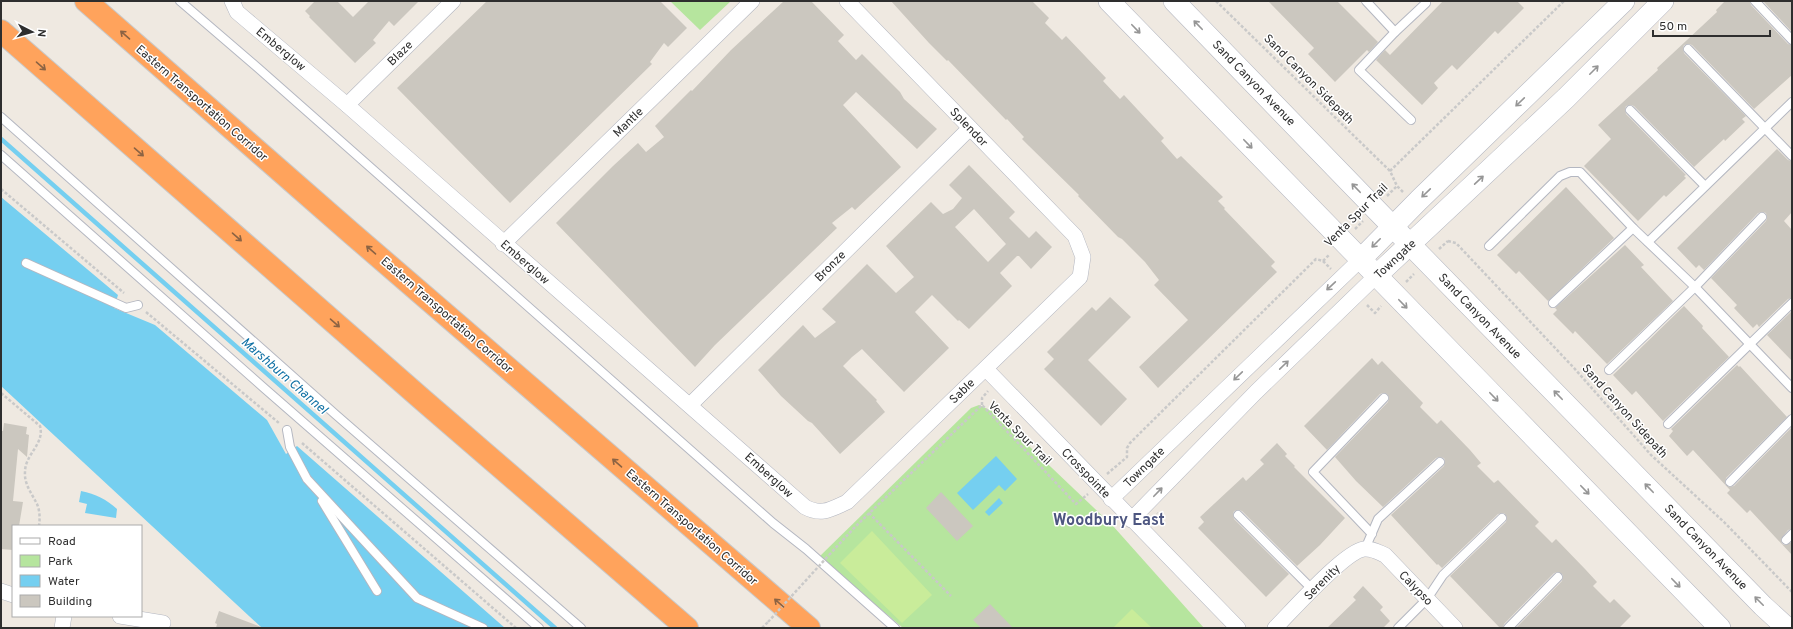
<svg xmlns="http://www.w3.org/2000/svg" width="1793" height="629" font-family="Overpass,sans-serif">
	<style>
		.green { fill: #b6e59e }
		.pitch { fill: #c9ec9a }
		.water { fill: #75cff0 }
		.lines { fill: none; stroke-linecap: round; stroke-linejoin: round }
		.stream { stroke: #75cff0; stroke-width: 4.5 }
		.building { fill: #cbc7bf; fill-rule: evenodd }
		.lane-casing { stroke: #b4b7c1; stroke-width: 10 }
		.street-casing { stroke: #b4b7c1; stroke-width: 16 }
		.secondary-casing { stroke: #b4b7c1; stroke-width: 22 }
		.highway-casing { stroke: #c9c9c9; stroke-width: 24 }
		.path { stroke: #c9c9c9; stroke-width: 2.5; stroke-dasharray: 3 2; stroke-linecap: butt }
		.lane { stroke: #fff; stroke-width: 8 }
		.street { stroke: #fff; stroke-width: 15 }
		.secondary { stroke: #fff; stroke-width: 21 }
		.highway { stroke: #ffa35c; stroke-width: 22 }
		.path-bridge { stroke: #c9c9c9; stroke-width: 2.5; stroke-dasharray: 3 2; stroke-linecap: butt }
		.oneway { stroke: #969696 }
		.oneway2 { stroke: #8c6343 }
		.labels { text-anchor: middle; stroke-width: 3; stroke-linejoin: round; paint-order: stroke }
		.street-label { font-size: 12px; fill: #2e2e2e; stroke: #fff }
		.water-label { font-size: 13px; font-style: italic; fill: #0d6fa3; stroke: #fff }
		.district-label { font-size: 16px; font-weight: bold; fill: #4d5680; stroke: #fff }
	</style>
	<rect width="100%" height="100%" fill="#efe9e1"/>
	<g class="green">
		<polygon points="670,1 731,1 700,30"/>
		<polygon points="979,405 992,411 1113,526 1204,628 903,628 819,557 971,408"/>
	</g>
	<g class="pitch">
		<polygon points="872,531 932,595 902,623 840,563"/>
		<polygon points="1132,609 1152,628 1113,628"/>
	</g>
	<g class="water">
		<polygon points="1,197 118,295 114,308 155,325 267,420 286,454 297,446 505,628 262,628 1,386"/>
		<polygon points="996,456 1017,479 1005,491 999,485 973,510 957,493"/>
		<path d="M81,491C96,494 106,499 117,509L116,518L85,513L87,504L79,502Z"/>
		<polygon points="999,498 1003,503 989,516 985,512"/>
	</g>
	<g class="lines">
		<polyline class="stream" points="1,139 555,628"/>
	</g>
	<g class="building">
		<polygon points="315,1 337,1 353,17 369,1 419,1 394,26 389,21 373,40 376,43 355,63 309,17 310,16 305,11"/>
		<polygon points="487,1 660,1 687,28 668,47 664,43 650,62 652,64 510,203 397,88"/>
		<polygon points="784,1 811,1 844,35 838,41 856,60 862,54 900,92 904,99 937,129 917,149 856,92 843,105 901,167 855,210 852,207 832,223 837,228 715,345 695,367 556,223 613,166 638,143 646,152 664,137 655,126 691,90 692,91 731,50"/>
		<polygon points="891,1 1032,1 1049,18 1045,23 1062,40 1066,36 1106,78 1103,81 1120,99 1124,95 1164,138 1161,141 1177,159 1181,156 1223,197 1218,201 1225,208 1224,209 1275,262 1271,266 1277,272 1158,388 1139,367 1188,320 1154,285 1159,280 1145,262 1122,239 1118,237 1078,196 1079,195 1029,146 1022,139 1024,137 1007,119 1006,120 948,60 947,61 929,43"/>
		<polygon points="1268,1 1337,1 1378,42 1369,52 1367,50 1335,82 1308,54 1314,48"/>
		<polygon points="1443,1 1517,1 1524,8 1498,34 1495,31 1457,70 1452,65 1434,83 1438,88 1422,105 1376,60 1385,50 1390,55"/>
		<polygon points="1725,1 1750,1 1751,5 1788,44 1792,45 1792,75 1754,109 1692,45 1689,44 1684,45 1683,48 1684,53 1746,116 1742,119 1745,122 1725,141 1724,139 1694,167 1634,106 1631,105 1626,106 1625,109 1626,114 1686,175 1684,176 1686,178 1666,197 1664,195 1638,221 1584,166 1611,139 1598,125 1658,70 1657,68 1717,12 1716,10"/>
		<polygon points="1763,1 1792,1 1792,32"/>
		<polygon points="1777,149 1788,160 1792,161 1792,212 1784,221 1792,230 1792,298 1788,299 1759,327 1757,324 1753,328 1734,308 1737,305 1711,278 1766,221 1767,218 1766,213 1763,212 1758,213 1704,270 1699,265 1696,268 1677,248"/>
		<path d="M969,165L1015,212L1009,218L1029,238L1036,231L1052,247L1031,269L1019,256H1017L1000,273L1012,286L969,329L959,320L958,321L932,295L915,312L949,348L904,392L862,349L852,357L843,366L877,400L876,401L885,412L840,454L812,423L808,421L781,396L758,370L803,325L815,338L836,322L822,309L867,264L896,293L914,277L886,246L931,202L943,214L953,209L962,198L949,185ZM974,209L1006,244L988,262L955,227Z"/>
		<polygon points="1566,187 1614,238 1548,301 1519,271 1516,274 1497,255"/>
		<polygon points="1625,245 1644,265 1641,267 1673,301 1607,364 1575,331 1573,334 1553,314 1557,310 1555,308"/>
		<polygon points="1110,297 1131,317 1088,360 1127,399 1101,426 1044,369 1054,359 1047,352 1092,307 1096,311"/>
		<polygon points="1684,306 1703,326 1702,328 1729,357 1663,421 1636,391 1632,395 1613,375"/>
		<polygon points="1792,311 1792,361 1767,335"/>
		<polygon points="1372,358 1378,365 1382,361 1423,403 1420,407 1437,424 1441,420 1470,450 1481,463 1477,466 1494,483 1498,480 1539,522 1535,526 1552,543 1556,539 1585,569 1597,582 1593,586 1610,603 1614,599 1631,616 1619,628 1516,628 1562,581 1563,575 1559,572 1554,573 1504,624 1503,628 1500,628 1450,576 1506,522 1507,517 1504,513 1498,514 1442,568 1438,564 1437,565 1391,515 1444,466 1445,461 1444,458 1439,457 1436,458 1383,507 1356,481 1335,457 1388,402 1389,397 1387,394 1383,393 1380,394 1327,450 1304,426"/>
		<polygon points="1737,365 1739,367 1740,366 1787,417 1726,478 1725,484 1729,487 1734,486 1792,427 1792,529 1788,530 1781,539 1782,544 1785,545 1792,542 1792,555 1750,510 1747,513 1727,493 1730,490 1693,450 1687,456 1669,436 1673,431 1671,429"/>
		<polygon points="4,423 27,427 26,434 29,435 27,457 18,449 13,501 23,502 19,526 13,526 13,550 1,549 1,431 3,431"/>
		<polygon points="1277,443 1287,454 1285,456 1295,466 1294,467 1345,518 1320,545 1297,566 1242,511 1239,510 1234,511 1233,514 1234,519 1289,574 1266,597 1198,528 1204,522 1200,517 1243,477 1246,481 1264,464 1260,460"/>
		<polygon points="941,492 973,526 957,541 926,508"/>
		<polygon points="1363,586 1383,607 1380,610 1390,621 1383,628 1327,628 1356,600 1353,597"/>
		<polygon points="990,604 1013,628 981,628 973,620"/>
		<polygon points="219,611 261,627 260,628 216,628 217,624 215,623"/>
	</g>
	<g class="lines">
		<g class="lane-casing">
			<g id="lane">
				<polyline points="180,1 258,68 773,523 806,549 895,628"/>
				<polyline points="1366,1 1395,32 1359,70 1411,120"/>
				<polyline points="1755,1 1792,40"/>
				<polyline points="1395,32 1426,3"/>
				<polyline points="1688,49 1792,156"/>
				<polyline points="1630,110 1705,186"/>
				<polyline points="1,117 335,414 581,628"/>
				<polyline points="1,155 264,388 539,628"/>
				<polyline points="1648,242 1792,102"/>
				<polyline points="1489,246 1560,176 1570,172 1580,172 1633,228 1695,287 1792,388"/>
				<polyline points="26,263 126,308 138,305"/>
				<polyline points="1553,303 1633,228"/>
				<polyline points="1609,370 1695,287 1762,217"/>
				<polyline points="1668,424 1792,303"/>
				<polyline points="287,430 290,447 307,479 417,598 483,628"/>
				<polyline points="1730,482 1792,419"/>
				<polyline points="322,501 377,591"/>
				<polyline points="1238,515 1313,590"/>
				<polyline points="1372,534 1313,472 1384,398"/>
				<polyline points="1786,540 1792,534"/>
				<polyline points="1365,549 1378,519 1440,462"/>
				<polyline points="1398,628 1427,599 1443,575 1502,518"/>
				<polyline points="1508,628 1558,577"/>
			</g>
		</g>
		<g class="street-casing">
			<g id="street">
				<path d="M232,1L237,12L347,105L805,507C822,516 831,509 847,502L1080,277L1083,257L1075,236L847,1"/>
				<polyline points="347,105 453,1"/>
				<polyline points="503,244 752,1"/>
				<polyline points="986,369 1238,628"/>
				<polyline points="690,405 970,128"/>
				<polyline points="1111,499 1360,260"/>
				<polyline points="1131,520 1256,392 1376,276"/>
				<polyline points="1,591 13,595"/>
				<polyline points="120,616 163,623"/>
				<polyline points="62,628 64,616"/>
				<path d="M1275,628C1291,612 1345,551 1364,549C1372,548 1378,552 1385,555L1455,628"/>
			</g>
		</g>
		<g class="secondary-casing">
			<g id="secondary">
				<polyline points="1109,1 1720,628"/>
				<polyline points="1174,1 1393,227 1763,606 1787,628"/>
				<polyline points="1360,260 1419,200 1624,1"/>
				<polyline points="1376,276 1566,98 1663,1"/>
			</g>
		</g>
		<g class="highway-casing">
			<g id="highway">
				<polyline points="86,1 350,232 809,628"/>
				<polyline points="1,31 424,401 687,628"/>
			</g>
		</g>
		<g class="path">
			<polyline points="1216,1 1390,171"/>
			<polyline points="1,189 124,293"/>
			<polyline points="1403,192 1397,186 1390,171 1564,1"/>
			<polyline points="1387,196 1397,186"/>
			<polyline points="1355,229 1363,221"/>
			<polyline points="1448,241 1456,243 1574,368 1651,455 1724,522 1792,592"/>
			<polyline points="1439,249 1448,241"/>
			<polyline points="1323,261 1331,269"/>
			<polyline points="1323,261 1330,254"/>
			<polyline points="1406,282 1414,274"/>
			<polyline points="1367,305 1375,313 1381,306"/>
			<polyline points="146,312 279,423"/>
			<path d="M1,393L40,426C45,444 25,454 25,472C24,484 32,494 37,504C40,511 40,519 39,526"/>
			<polyline points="982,405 982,398 988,391"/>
			<polyline points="302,443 516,628"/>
			<polyline points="1107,474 1127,457 1127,448 1130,443 1316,259 1323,261"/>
			<polyline points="869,513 951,596"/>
			<polyline points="1155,523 1162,518 1157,513"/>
			<polyline points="829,555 856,526 982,405 1076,504 1088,494"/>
			<polyline points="762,628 768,622"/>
		</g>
		<use href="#lane" class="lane"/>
		<use href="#street" class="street"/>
		<use href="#secondary" class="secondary"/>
		<use href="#highway" class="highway"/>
		<polyline class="path-bridge" points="768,622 829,555"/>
	</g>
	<defs><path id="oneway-shaft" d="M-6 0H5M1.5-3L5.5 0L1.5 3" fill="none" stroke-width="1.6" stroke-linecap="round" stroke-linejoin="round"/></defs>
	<g class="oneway">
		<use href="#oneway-shaft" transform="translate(1198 25) rotate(-134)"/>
		<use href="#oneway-shaft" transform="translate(1136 29) rotate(46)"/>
		<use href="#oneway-shaft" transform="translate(1594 70) rotate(-45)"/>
		<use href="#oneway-shaft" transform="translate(1520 102) rotate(136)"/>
		<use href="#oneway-shaft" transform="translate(1248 144) rotate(46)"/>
		<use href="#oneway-shaft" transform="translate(1479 180) rotate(-43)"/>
		<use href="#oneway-shaft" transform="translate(1356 188) rotate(-134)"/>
		<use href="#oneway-shaft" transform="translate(1426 193) rotate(136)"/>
		<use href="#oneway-shaft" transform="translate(1376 243) rotate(135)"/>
		<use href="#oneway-shaft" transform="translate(1331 286) rotate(137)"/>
		<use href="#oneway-shaft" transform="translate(1403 304) rotate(46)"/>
		<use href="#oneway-shaft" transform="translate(1284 365) rotate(-44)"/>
		<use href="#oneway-shaft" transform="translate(1238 376) rotate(136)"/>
		<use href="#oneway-shaft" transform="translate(1558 395) rotate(-134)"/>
		<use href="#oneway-shaft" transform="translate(1494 397) rotate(46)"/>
		<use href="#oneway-shaft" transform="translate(1649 488) rotate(-134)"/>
		<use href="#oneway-shaft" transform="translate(1585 490) rotate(46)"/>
		<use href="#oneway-shaft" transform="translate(1158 492) rotate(-46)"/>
		<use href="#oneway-shaft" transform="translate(1676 583) rotate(46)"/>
		<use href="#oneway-shaft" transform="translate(1759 601) rotate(-135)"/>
	</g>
	<g class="oneway2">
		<use href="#oneway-shaft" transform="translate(125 35) rotate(-139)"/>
		<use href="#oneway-shaft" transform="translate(41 66) rotate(41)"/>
		<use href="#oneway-shaft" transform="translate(139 152) rotate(41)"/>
		<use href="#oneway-shaft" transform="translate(237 237) rotate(41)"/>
		<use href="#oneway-shaft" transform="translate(371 250) rotate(-139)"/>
		<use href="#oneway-shaft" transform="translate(335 323) rotate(41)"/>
		<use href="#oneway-shaft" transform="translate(617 463) rotate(-139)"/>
		<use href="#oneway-shaft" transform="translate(779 603) rotate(-139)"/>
	</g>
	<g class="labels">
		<g class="street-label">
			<text transform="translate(281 49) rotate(40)" y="4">Emberglow</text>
			<text transform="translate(400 53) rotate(-44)" y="4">Blaze</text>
			<text transform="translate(1309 79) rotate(45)" y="4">Sand Canyon Sidepath</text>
			<text transform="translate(1254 83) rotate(46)" y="4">Sand Canyon Avenue</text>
			<text transform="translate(202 103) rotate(41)" y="4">Eastern Transportation Corridor</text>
			<text transform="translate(628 122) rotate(-44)" y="4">Mantle</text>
			<text transform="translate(969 127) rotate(46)" y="4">Splendor</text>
			<text transform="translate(1356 215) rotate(-45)" y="4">Venta Spur Trail</text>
			<text transform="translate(1395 259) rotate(-43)" y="4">Towngate</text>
			<text transform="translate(525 262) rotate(41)" y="4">Emberglow</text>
			<text transform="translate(830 266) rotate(-45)" y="4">Bronze</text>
			<text transform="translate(447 315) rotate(41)" y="4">Eastern Transportation Corridor</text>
			<text transform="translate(1480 316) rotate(46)" y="4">Sand Canyon Avenue</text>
			<text transform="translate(962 391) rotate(-44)" y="4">Sable</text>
			<text transform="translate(1625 411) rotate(48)" y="4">Sand Canyon Sidepath</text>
			<text transform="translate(1020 433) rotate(45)" y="4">Venta Spur Trail</text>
			<text transform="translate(1144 467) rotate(-44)" y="4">Towngate</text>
			<text transform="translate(1086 473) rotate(46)" y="4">Crosspointe</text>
			<text transform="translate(769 475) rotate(42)" y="4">Emberglow</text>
			<text transform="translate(692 527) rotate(41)" y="4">Eastern Transportation Corridor</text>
			<text transform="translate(1706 547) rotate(46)" y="4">Sand Canyon Avenue</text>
			<text transform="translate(1322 582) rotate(-45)" y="4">Serenity</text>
			<text transform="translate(1416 588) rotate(46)" y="4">Calypso</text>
		</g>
		<g class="water-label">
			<text transform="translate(285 375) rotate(41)" y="5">Marshburn Channel</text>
		</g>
		<g class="district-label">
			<text x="1109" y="525">Woodbury East</text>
		</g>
	</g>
	<rect width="1793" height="629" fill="none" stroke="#2e2e2e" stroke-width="4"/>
	<rect x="12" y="525" width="130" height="92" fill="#ffffff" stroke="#ababab"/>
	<rect x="20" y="538" width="20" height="6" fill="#ffffff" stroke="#ababab"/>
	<text x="48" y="545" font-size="12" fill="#2e2e2e">Road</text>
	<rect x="20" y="555" width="20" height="12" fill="#b6e59e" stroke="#ababab"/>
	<text x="48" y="565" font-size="12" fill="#2e2e2e">Park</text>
	<rect x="20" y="575" width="20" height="12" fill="#75cff0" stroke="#ababab"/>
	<text x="48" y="585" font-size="12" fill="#2e2e2e">Water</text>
	<rect x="20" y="595" width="20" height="12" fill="#cbc7bf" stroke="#ababab"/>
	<text x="48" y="605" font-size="12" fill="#2e2e2e">Building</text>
	<g transform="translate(32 32) rotate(96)" stroke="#ffffff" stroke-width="3" paint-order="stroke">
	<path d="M0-3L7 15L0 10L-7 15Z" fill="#2e2e2e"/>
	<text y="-6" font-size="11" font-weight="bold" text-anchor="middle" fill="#2e2e2e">N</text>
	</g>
	<path d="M1653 30v6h117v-6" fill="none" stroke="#2e2e2e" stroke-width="2"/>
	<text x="1659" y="30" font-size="12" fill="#2e2e2e" stroke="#ffffff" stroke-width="3" paint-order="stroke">50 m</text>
</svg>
